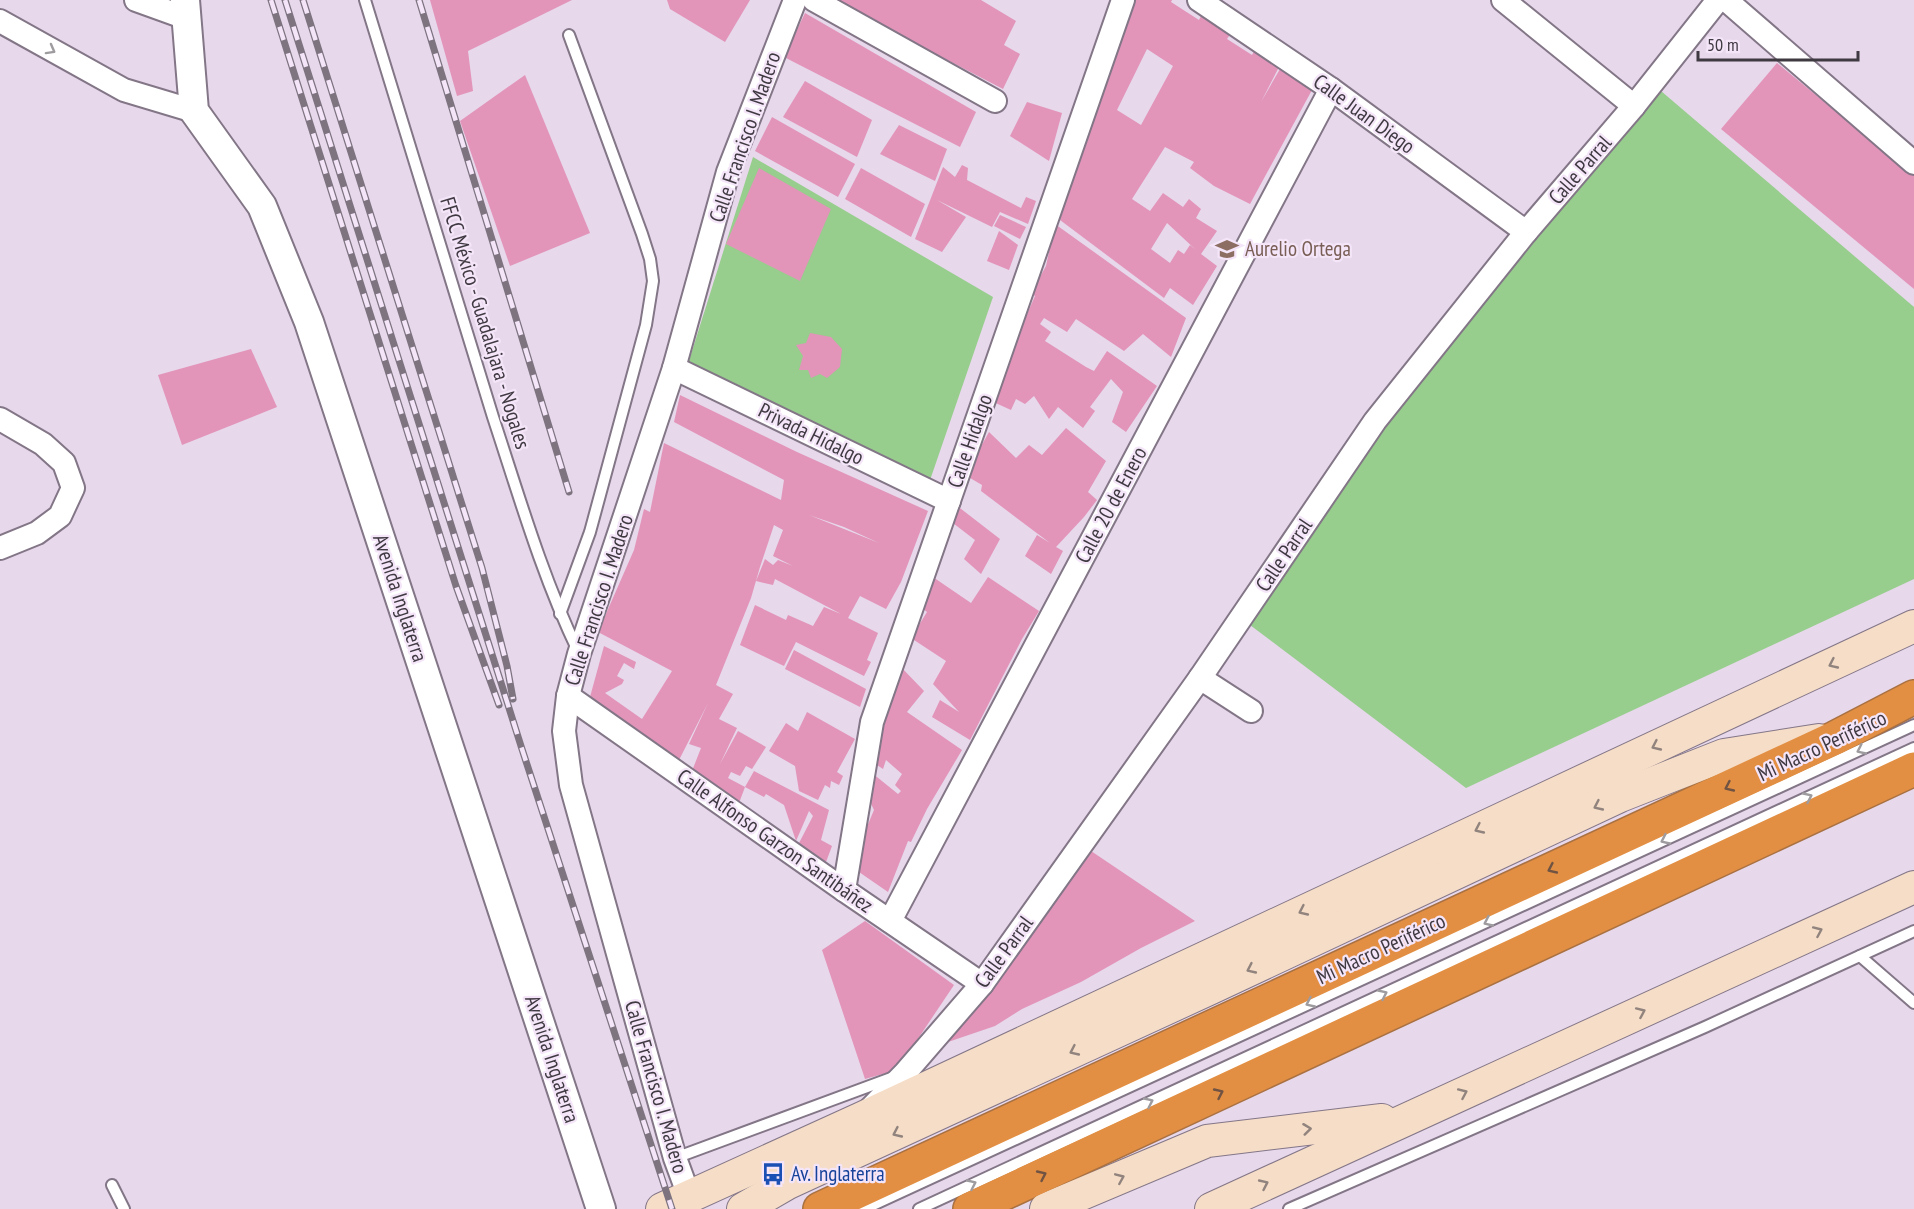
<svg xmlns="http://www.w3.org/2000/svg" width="1914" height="1209" font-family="'PT Sans Narrow',sans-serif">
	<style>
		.green { fill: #97cd8d }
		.building { fill: #e294b9; fill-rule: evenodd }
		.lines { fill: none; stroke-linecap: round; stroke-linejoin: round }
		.service-casing { stroke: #837687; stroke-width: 14 }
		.minor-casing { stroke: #837687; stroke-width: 26 }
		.tertiary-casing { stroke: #837687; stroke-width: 32 }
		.secondary-casing { stroke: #837687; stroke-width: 34 }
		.motorway-casing { stroke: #a97142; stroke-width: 36 }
		.service { stroke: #fff; stroke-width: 10 }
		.minor { stroke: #fff; stroke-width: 22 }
		.tertiary { stroke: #fff; stroke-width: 28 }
		.secondary { stroke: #f6ddc7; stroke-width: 32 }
		.motorway { stroke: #e28f43; stroke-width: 33 }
		.rail-casing { stroke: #7d7480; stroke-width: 7 }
		.rail { stroke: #f4e5f9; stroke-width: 4.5; stroke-dasharray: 14; stroke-linecap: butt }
		.oneway { stroke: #9f9ca0 }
		.oneway2 { stroke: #91837d }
		.oneway3 { stroke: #705342 }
		.labels { text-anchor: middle; stroke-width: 4.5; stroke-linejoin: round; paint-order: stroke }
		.street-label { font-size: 21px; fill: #3f3941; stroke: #f4e5f9 }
		.education-label { font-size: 21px; fill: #785e54; stroke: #f4e5f9; text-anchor: start }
		.transit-label { font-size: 21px; fill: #164399; stroke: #f4e5f9; text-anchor: start }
	</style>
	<rect width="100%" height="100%" fill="#e7d8eb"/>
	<g class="green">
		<polygon points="1661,91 1914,307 1914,579 1466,788 1250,625 1385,422 1620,138"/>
		<polygon points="753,157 993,297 929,483 687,367"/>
	</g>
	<g class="building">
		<polygon points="430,0 572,0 468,51 473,91 457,96"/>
		<polygon points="667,0 750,0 725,42 670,9"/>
		<polygon points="832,0 981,0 1016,21 1004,45 1020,54 1003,89"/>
		<path d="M1135,0H1172L1171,2L1199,20L1201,16L1231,33L1227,39L1252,55L1257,46L1282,61L1261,102L1280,69L1312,90L1250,204L1214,186L1190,168L1194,162L1165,147L1132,199L1150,211L1163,193L1183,207L1189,199L1201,209L1196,218L1217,231L1201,254L1217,266L1193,305L1170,288L1164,298L1060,220L1097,97ZM1147,49L1173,66L1141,125L1117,110ZM1167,223L1196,250L1190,245L1184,254L1178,250L1170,263L1151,249Z"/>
		<polygon points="805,13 976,112 960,147 784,57"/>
		<polygon points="1777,63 1914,176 1914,289 1721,129"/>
		<polygon points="525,75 590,233 510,266 460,121"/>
		<polygon points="805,81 872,120 857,157 783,117"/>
		<polygon points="1027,102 1062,113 1049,161 1010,136"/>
		<polygon points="772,117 855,164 838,197 755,151"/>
		<polygon points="899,125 947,149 935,181 880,154"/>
		<polygon points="962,165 968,168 967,180 1021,208 1026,197 1036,201 1028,224 1000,212 992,227 937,200 966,217 942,252 915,239 943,167 955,177"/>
		<polygon points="759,168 831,209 800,281 726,244"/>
		<polygon points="861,168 925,204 911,237 845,199"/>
		<polygon points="1000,215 1026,227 1020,239 994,226"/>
		<polygon points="1055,224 1186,318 1171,357 1143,334 1124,351 1076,319 1067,332 1044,318 1040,324 1051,332 1045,341 1086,367 1094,371 1107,351 1157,386 1126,432 1112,422 1123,392 1111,379 1090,407 1095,411 1083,428 1058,407 1049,419 1034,396 1025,404 1016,399 1011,410 989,400 1035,296 1031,293 1046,266"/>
		<polygon points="999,231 1018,245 1009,270 987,261"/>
		<polygon points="810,333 831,337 842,349 840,367 827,378 820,374 811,378 808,370 799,370 803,356 796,345 806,343"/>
		<polygon points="251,349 277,407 182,445 158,375"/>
		<path d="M680,395L797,452L928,511L901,582L886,609L860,596L848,618L878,633L867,660L871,662L864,676L796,642L784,666L740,645L755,605L786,620L788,615L813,626L824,607L841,614L775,579L773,585L756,581L765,559L773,565L778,560L793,566L773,556L783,530L774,525L760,567L751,598L716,685L733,694L719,719L737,728L720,764L738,731L766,747L752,769L746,766L740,776L731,772L728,778L745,787L739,803L692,771L701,748L689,744L708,703L678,762L590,697L604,646L636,662L634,669L624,663L617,676L624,680L622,684L605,693L642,719L672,671L598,632L634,550L644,509L650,512L664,443L781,500L784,480L674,422ZM809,515L844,527L879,543Z"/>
		<polygon points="1066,428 1106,461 1088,492 1097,500 1084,517 1056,547 1063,551 1051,574 1025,556 1037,535 1050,543 981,491 982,485 965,475 989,432 1016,458 1029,445 1042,455"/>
		<polygon points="956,505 1000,539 981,574 964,559 975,540 949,520"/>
		<polygon points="930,575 971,603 988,577 1039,611 1022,639 970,740 932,717 940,700 959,712 933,684 946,661 911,638 927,612 917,604"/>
		<polygon points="794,650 866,689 860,707 785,669"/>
		<polygon points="899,665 924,691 907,712 962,750 927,809 911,842 908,841 888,892 859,872 859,846 874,810 864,789 872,773 898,794 901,791 895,785 902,774 886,760 883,769 871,761 883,720 884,722 887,698"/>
		<polygon points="807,712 855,739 837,772 843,776 839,785 831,781 830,788 825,785 818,800 799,791 795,766 769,751 786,723 798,731"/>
		<polygon points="754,771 829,810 821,840 832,846 826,862 798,845 813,816 809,811 796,841 784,805 766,794 764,797 745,787"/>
		<polygon points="1091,851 1195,921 1141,948 1081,982 1022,1009 995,1026 948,1042 945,1041"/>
		<polygon points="865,921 954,985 897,1070 865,1079 822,950"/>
	</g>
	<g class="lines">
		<g class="service-casing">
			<g id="service">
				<path d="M365,0C407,139 449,278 493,417C519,496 542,576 578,651"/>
				<polyline points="560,614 590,532 646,325 653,281 650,259 642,234 569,35"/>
				<polyline points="1860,956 1914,1003"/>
				<polyline points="675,1158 894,1077"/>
				<polyline points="112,1185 124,1209"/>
				<polyline points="864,1209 1914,725"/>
				<polyline points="919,1209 1914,748"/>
				<polyline points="1289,1209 1705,1027 1914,931"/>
			</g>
		</g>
		<g class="minor-casing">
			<g id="minor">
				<polyline points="136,0 186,18"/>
				<polyline points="814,0 995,101"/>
				<polyline points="1199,0 1331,89 1526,232"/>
				<polyline points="1503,0 1634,106"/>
				<polyline points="1726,0 1914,163"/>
				<polyline points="0,21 124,90 194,111"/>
				<polyline points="674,368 949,501"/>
				<polyline points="0,419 43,444 64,463 73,488 60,516 37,533 0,548"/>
				<polyline points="1200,678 1251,711"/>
				<polyline points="568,696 844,890 982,984"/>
				<polyline points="844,890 872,722 1123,0"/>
				<polyline points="890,921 1331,89"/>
				<polyline points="869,1110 905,1073 982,984 1200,678 1375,421 1526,232 1634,106 1718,0"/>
				<polyline points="689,1196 675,1158 571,785 564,731 568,696 579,654 674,368 728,172 795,0"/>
			</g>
		</g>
		<g class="tertiary-casing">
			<polyline id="tertiary" points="185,0 194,111 262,206 309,322 601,1209"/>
		</g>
		<g class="secondary-casing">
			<g id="secondary">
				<polyline points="662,1209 862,1118 1914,626"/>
				<polyline points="743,1209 788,1183 1211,988 1620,796 1724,755 1819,740"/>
				<polyline points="1046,1209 1207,1141 1382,1120"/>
				<polyline points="1211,1209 1914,887"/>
			</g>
		</g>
		<g class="motorway-casing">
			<g id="motorway">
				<polyline points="820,1209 1835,738 1914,697"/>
				<polyline points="970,1209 1914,769"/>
			</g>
		</g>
		<use href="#service" class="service"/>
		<use href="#minor" class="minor"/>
		<use href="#tertiary" class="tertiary"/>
		<use href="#secondary" class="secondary"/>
		<use href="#motorway" class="motorway"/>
		<g class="rail-casing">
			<g id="rail">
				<polyline points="271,0 456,586 499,705"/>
				<polyline points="285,0 521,746 672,1209"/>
				<polyline points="303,0 482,568 507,666 513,699"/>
				<polyline points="419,0 569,492"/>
			</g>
		</g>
		<use href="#rail" class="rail"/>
	</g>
	<defs><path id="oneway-chevron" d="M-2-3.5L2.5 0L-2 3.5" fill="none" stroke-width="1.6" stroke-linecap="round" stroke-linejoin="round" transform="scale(1.5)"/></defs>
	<g class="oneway">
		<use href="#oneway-chevron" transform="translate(51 50) rotate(29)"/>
		<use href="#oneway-chevron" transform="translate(1861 750) rotate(155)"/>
		<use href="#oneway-chevron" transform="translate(1808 797) rotate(-25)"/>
		<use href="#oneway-chevron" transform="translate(1665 840) rotate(155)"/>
		<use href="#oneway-chevron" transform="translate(1488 922) rotate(155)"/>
		<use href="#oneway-chevron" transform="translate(1383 994) rotate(-25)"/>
		<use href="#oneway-chevron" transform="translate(1310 1003) rotate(155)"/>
		<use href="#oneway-chevron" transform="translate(1149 1102) rotate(-25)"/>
		<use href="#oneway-chevron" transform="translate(972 1184) rotate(-25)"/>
	</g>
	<g class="oneway2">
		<use href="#oneway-chevron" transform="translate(1833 664) rotate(155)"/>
		<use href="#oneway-chevron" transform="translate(1656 746) rotate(155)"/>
		<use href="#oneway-chevron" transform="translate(1598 806) rotate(155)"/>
		<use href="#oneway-chevron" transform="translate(1479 829) rotate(155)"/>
		<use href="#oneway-chevron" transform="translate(1303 911) rotate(155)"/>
		<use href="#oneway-chevron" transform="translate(1818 931) rotate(-24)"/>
		<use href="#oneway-chevron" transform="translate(1251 969) rotate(155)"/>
		<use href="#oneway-chevron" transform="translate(1641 1012) rotate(-24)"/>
		<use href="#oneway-chevron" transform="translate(1074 1051) rotate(155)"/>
		<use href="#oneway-chevron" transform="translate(1463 1093) rotate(-24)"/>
		<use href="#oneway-chevron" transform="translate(1307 1129) rotate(-7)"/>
		<use href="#oneway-chevron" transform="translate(897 1133) rotate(155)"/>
		<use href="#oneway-chevron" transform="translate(1120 1178) rotate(-23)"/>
		<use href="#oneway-chevron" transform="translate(1264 1184) rotate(-25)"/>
	</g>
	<g class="oneway3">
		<use href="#oneway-chevron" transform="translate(1729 787) rotate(155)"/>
		<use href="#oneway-chevron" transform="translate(1552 869) rotate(155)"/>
		<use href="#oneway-chevron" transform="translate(1219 1093) rotate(-25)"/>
		<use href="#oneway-chevron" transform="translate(1042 1175) rotate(-25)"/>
	</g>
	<defs>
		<g id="school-bare" transform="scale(1.8)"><path d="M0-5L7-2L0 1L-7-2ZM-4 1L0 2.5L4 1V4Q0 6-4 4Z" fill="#8d6e63" stroke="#f4e5f9" stroke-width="2.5" paint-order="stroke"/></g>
		<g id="bus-bare" transform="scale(1.8)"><path d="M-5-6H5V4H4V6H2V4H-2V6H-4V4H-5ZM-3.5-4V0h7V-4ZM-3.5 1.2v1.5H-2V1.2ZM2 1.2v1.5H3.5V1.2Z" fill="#1a4fb4" stroke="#f4e5f9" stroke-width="2.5" paint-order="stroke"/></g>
	</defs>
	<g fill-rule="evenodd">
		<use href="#school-bare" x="1227" y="249"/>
		<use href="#bus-bare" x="773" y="1174"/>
	</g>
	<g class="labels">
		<g class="street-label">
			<text transform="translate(1364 114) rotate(36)" y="7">Calle Juan Diego</text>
			<text transform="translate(745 137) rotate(-71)" y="7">Calle Francisco I. Madero</text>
			<text transform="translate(1580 170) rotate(-49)" y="7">Calle Parral</text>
			<text transform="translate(485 323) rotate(73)" y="7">FFCC México - Guadalajara - Nogales</text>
			<text transform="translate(811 434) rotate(26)" y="7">Privada Hidalgo</text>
			<text transform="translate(970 441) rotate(-71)" y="7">Calle Hidalgo</text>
			<text transform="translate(1111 505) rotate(-62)" y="7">Calle 20 de Enero</text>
			<text transform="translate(1284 555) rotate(-56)" y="7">Calle Parral</text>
			<text transform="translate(400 598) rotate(72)" y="7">Avenida Inglaterra</text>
			<text transform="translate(599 600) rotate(-72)" y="7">Calle Francisco I. Madero</text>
			<text transform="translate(1822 746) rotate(-25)" y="7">Mi Macro Periférico</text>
			<text transform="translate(775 841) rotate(35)" y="7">Calle Alfonso Garzon Santibáñez</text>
			<text transform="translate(1381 949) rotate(-25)" y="7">Mi Macro Periférico</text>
			<text transform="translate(1004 952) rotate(-54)" y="7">Calle Parral</text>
			<text transform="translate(552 1059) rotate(72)" y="7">Avenida Inglaterra</text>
			<text transform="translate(656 1087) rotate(74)" y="7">Calle Francisco I. Madero</text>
		</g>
		<g class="education-label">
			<text x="1245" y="256">Aurelio Ortega</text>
		</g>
		<g class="transit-label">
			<text x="791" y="1181">Av. Inglaterra</text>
		</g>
	</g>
	<path d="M1698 51v9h160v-9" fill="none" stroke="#3f3941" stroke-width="3"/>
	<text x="1707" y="51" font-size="18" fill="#3f3941" stroke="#f4e5f9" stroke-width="4.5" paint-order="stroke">50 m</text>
</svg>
